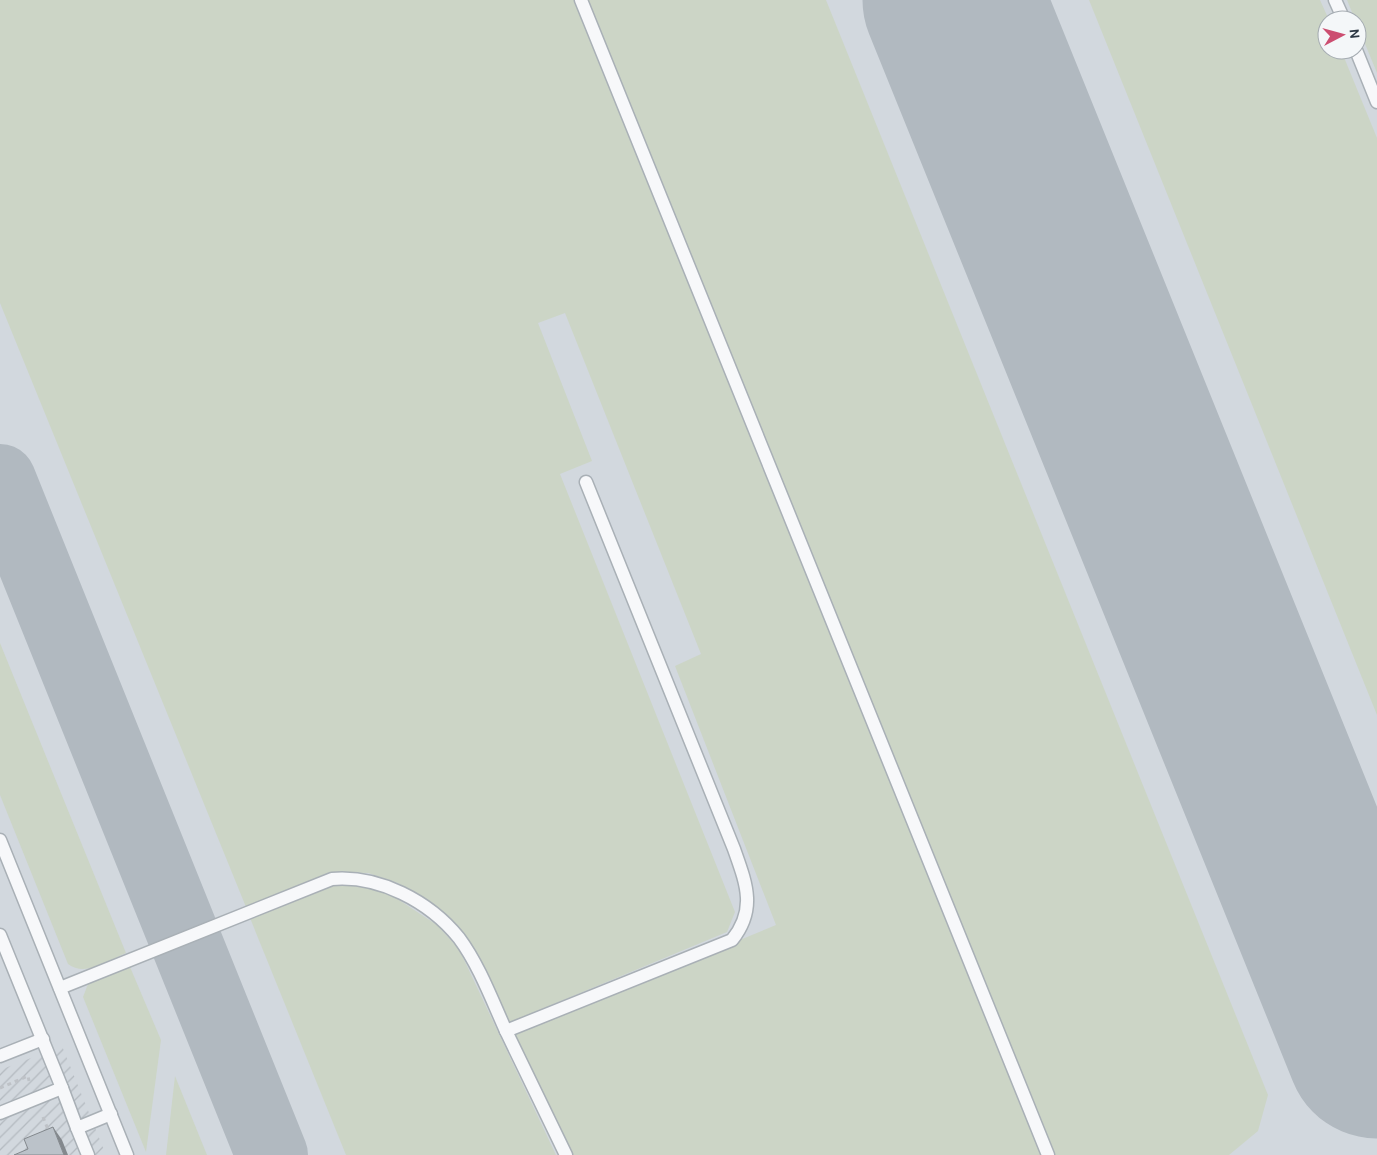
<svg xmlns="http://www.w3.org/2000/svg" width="1377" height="1155" font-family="Karla,sans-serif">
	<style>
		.built { fill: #d2d8de; fill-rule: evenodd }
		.industrial { fill: url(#industrial-furrows) }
		.grass { fill: #ccd5c6 }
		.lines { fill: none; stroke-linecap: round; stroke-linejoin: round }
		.taxiway { stroke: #b1b9c0; stroke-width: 72 }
		.runway { stroke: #b1b9c0; stroke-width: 181 }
		.service-casing { stroke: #a9b0b6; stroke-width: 15 }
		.path { stroke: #bec2c7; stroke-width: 3; stroke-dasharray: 4 4; stroke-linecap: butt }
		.service { stroke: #f7f8fa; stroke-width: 12 }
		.shaded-wall { fill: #83888d }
		.building { fill: #bbc2c9; stroke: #83888d }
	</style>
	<defs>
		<pattern id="industrial-furrows" width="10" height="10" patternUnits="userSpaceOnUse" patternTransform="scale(1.25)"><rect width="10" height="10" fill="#d2d8de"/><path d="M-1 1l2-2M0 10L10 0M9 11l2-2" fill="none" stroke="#b4bac0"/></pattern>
	</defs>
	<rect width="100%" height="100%" fill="#e4e8ec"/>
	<path class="built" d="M0,0H1377V1155H0ZM1327,20H1357V50H1327Z"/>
	<polygon class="industrial" points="62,1046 106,1155 0,1155 0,1070"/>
	<g class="grass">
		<polygon points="0,0 575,0 1043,1155 571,1155 513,1034 776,925 675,666 701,654 565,313 538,323 592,461 560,474 735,912 727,932 508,1023 477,955 460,929 431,905 398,883 368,873 330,872 246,907 0,303"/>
		<polygon points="586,0 826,0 1268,1095 1258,1131 1229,1155 1054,1155"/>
		<polygon points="1089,0 1320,0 1329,20 1327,50 1341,50 1377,138 1377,715"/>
		<polygon points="1347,0 1377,0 1377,73"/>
		<path d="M0,643L126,953C108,961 85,977 68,964L0,795Z"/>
		<polygon points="355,884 387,892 437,925 459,949 556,1155 346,1155 250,918 333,885"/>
		<polygon points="130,967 161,1040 146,1152 83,997 88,984"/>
		<polygon points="175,1076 207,1155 166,1155"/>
	</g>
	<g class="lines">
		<polyline class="taxiway" points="0,480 272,1155"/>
		<polyline class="runway" points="953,0 1377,1048"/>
		<g class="service-casing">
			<g id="service">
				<polyline points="581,0 1048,1155"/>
				<polyline points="1335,0 1344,20"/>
				<polyline points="1356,50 1377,102"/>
				<polyline points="0,840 127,1155"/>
				<polyline points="0,935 62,1088 0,1113"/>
				<path d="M60,988L332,879C379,875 429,901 459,938C479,965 492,1000 506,1031"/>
				<polyline points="0,1056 43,1039"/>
				<polyline points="62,1088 77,1128 111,1114"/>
				<polyline points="77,1128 88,1155"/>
				<path d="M566,1155L506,1031L732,940C757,909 746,883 734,849L586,482"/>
			</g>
		</g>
		<g class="path">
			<polyline points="0,1088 28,1076 29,1081"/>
			<polyline points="43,1117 49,1132"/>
		</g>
		<use href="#service" class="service"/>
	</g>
	<polygon class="shaded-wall" points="53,1127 62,1140 68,1155 64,1155"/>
	<polygon class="building" points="53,1127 64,1155 14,1155 28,1149 24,1139"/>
	<g transform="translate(1342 35) rotate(84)"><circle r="24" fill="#f4f7f9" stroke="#a4abb1"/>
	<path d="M0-4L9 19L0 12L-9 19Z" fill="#cc4e71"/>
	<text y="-8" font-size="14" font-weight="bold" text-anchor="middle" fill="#2c3844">N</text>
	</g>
</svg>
